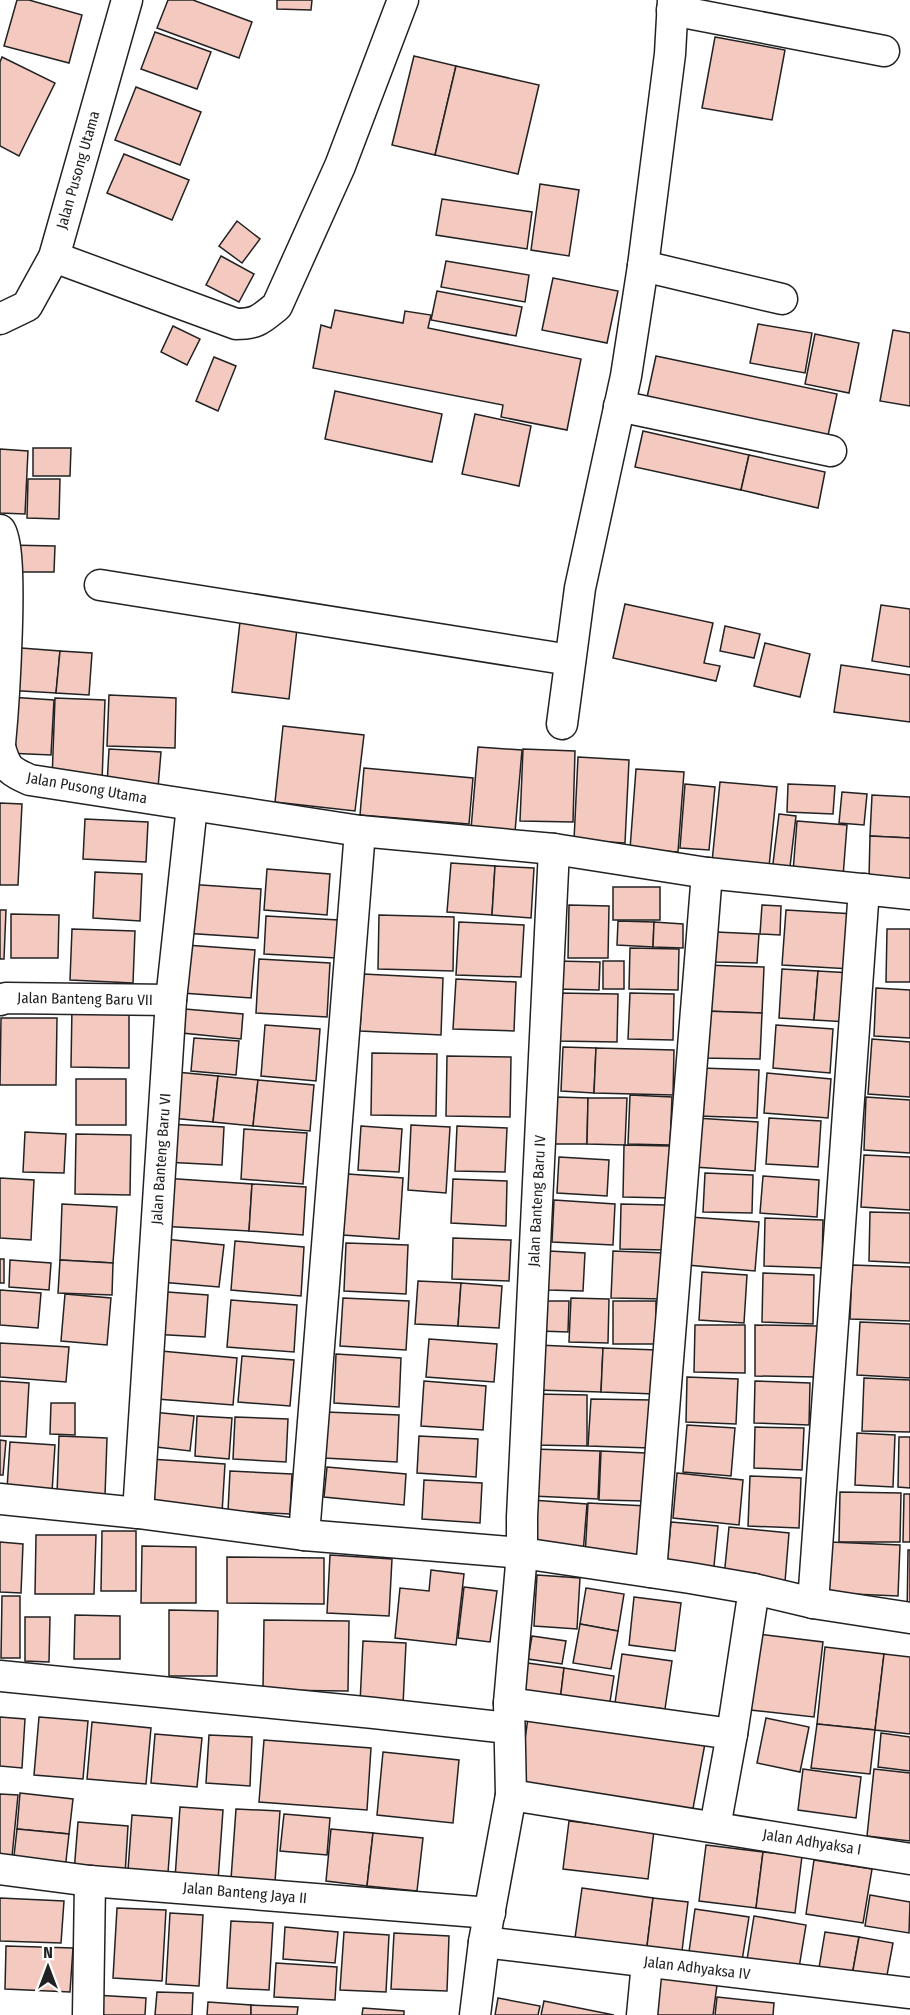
<svg xmlns="http://www.w3.org/2000/svg" width="910" height="2015" font-family="'Fira Sans Condensed',sans-serif">
	<style>
		.building { fill: #f3c9c0; stroke: #222; stroke-width: 1.5 }
		.lines { fill: none; stroke-linecap: round; stroke-linejoin: round }
		.street-casing { stroke: #222; stroke-width: 33 }
		.street { stroke: #fff; stroke-width: 30 }
		.labels { text-anchor: middle; stroke-width: 4.5; stroke-linejoin: round; paint-order: stroke }
		.street-label { font-size: 15px; fill: #222; stroke: #fff }
	</style>
	<rect width="100%" height="100%" fill="#fff"/>
	<g class="building">
		<polygon points="17,0 29,0 82,15 69,63 4,46"/>
		<polygon points="168,0 193,0 252,22 239,58 157,28"/>
		<polygon points="277,0 312,0 311,10 277,9"/>
		<polygon points="155,32 211,52 197,89 141,69"/>
		<polygon points="715,37 785,50 772,120 702,108"/>
		<polygon points="414,56 456,66 435,155 392,145"/>
		<polygon points="2,57 55,83 19,156 0,146 0,62"/>
		<polygon points="456,66 539,85 518,174 435,155"/>
		<polygon points="136,87 201,112 180,165 115,140"/>
		<polygon points="124,154 189,180 172,220 107,193"/>
		<polygon points="540,184 579,190 569,256 531,250"/>
		<polygon points="442,199 532,212 527,249 436,235"/>
		<polygon points="237,221 260,239 242,263 219,246"/>
		<polygon points="221,256 254,274 239,302 206,285"/>
		<polygon points="446,261 529,275 525,302 441,287"/>
		<polygon points="553,278 618,291 607,343 542,330"/>
		<polygon points="437,291 522,307 516,336 431,320"/>
		<polygon points="335,310 403,323 405,311 431,315 428,328 581,359 567,430 501,417 503,405 313,368 321,325 331,328"/>
		<polygon points="758,324 812,333 805,373 750,363"/>
		<polygon points="173,326 200,339 187,365 161,352"/>
		<polygon points="893,330 910,333 910,406 880,401"/>
		<polygon points="815,334 859,343 849,393 805,384"/>
		<polygon points="656,356 837,394 827,440 646,402"/>
		<polygon points="214,357 236,366 218,411 196,401"/>
		<polygon points="335,391 442,414 432,462 325,439"/>
		<polygon points="475,414 531,426 519,486 462,474"/>
		<polygon points="643,431 749,455 741,490 635,467"/>
		<polygon points="33,448 71,448 70,476 33,476"/>
		<polygon points="0,449 28,451 25,514 0,513"/>
		<polygon points="749,455 825,472 818,508 741,490"/>
		<polygon points="28,479 60,479 59,519 27,518"/>
		<polygon points="8,545 55,546 54,572 8,572"/>
		<polygon points="625,604 713,623 704,663 720,666 716,681 613,658"/>
		<polygon points="881,605 910,609 910,667 872,661"/>
		<polygon points="241,613 298,620 289,699 232,692"/>
		<polygon points="725,626 760,634 754,658 720,651"/>
		<polygon points="765,643 810,654 800,697 754,686"/>
		<polygon points="8,647 60,651 56,693 5,690"/>
		<polygon points="60,651 92,653 89,695 56,693"/>
		<polygon points="841,665 910,675 910,722 834,712"/>
		<polygon points="109,695 176,698 175,748 107,746"/>
		<polygon points="9,697 54,700 51,755 6,753"/>
		<polygon points="55,698 105,700 102,781 52,780"/>
		<polygon points="283,726 364,735 355,811 275,802"/>
		<polygon points="478,747 522,750 515,832 471,829"/>
		<polygon points="109,749 161,752 158,788 107,785"/>
		<polygon points="523,749 575,751 573,822 520,821"/>
		<polygon points="578,757 629,760 625,843 574,840"/>
		<polygon points="364,768 473,778 469,824 360,815"/>
		<polygon points="636,769 684,772 678,852 630,849"/>
		<polygon points="720,782 777,787 769,867 712,862"/>
		<polygon points="685,784 715,787 709,850 680,848"/>
		<polygon points="788,784 835,786 833,814 787,812"/>
		<polygon points="842,792 867,794 864,825 839,823"/>
		<polygon points="872,795 910,797 910,838 870,836"/>
		<polygon points="0,803 22,804 18,885 0,885"/>
		<polygon points="779,814 796,816 789,875 772,872"/>
		<polygon points="85,819 148,822 146,862 83,859"/>
		<polygon points="797,821 847,825 843,877 793,872"/>
		<polygon points="870,836 910,838 910,880 869,878"/>
		<polygon points="451,863 495,866 492,915 447,912"/>
		<polygon points="495,866 534,868 531,918 492,915"/>
		<polygon points="267,869 330,874 327,915 264,910"/>
		<polygon points="95,872 142,874 140,921 93,918"/>
		<polygon points="187,884 261,889 258,938 183,933"/>
		<rect x="613" y="887" width="47" height="33"/>
		<polygon points="569,905 609,906 608,958 568,958"/>
		<polygon points="762,905 781,906 780,935 760,934"/>
		<polygon points="0,910 6,910 4,959 0,959"/>
		<polygon points="786,910 855,914 851,969 782,965"/>
		<polygon points="11,914 59,915 58,958 11,958"/>
		<polygon points="379,915 454,917 453,971 378,969"/>
		<polygon points="266,916 339,920 336,958 264,954"/>
		<polygon points="618,921 654,922 653,947 617,945"/>
		<polygon points="459,922 524,925 521,977 456,975"/>
		<polygon points="654,922 683,924 683,948 653,947"/>
		<polygon points="72,929 135,931 133,983 70,980"/>
		<polygon points="887,929 910,929 910,982 886,982"/>
		<polygon points="716,932 759,934 757,963 715,962"/>
		<polygon points="186,945 255,950 251,998 182,993"/>
		<polygon points="630,948 679,949 678,990 629,989"/>
		<polygon points="259,959 330,963 327,1017 256,1013"/>
		<polygon points="557,961 600,962 599,990 555,989"/>
		<rect x="603" y="961" width="21" height="28"/>
		<polygon points="704,965 764,967 762,1013 703,1011"/>
		<polygon points="782,969 818,971 814,1020 779,1018"/>
		<polygon points="818,971 852,973 849,1022 814,1020"/>
		<polygon points="363,974 443,978 441,1035 360,1031"/>
		<polygon points="456,979 516,982 514,1031 453,1029"/>
		<polygon points="876,988 910,990 910,1038 874,1036"/>
		<polygon points="558,993 618,994 617,1042 557,1041"/>
		<polygon points="630,993 674,994 673,1040 628,1039"/>
		<polygon points="72,1006 129,1006 129,1068 71,1067"/>
		<polygon points="185,1009 243,1014 241,1039 182,1033"/>
		<polygon points="703,1011 762,1013 760,1059 701,1058"/>
		<polygon points="1,1018 57,1018 56,1085 0,1085"/>
		<polygon points="265,1025 320,1029 316,1081 261,1076"/>
		<polygon points="776,1025 833,1029 830,1073 773,1068"/>
		<polygon points="194,1038 239,1041 236,1075 191,1071"/>
		<polygon points="872,1039 910,1042 910,1097 868,1094"/>
		<polygon points="563,1047 596,1048 594,1093 561,1091"/>
		<polygon points="596,1048 674,1050 673,1095 594,1093"/>
		<polygon points="372,1053 437,1054 436,1116 371,1115"/>
		<polygon points="447,1056 511,1057 510,1117 446,1116"/>
		<polygon points="701,1068 759,1070 757,1118 698,1116"/>
		<polygon points="176,1072 218,1076 213,1122 171,1118"/>
		<polygon points="767,1073 831,1079 828,1118 764,1113"/>
		<polygon points="218,1076 258,1080 253,1126 213,1122"/>
		<rect x="76" y="1079" width="50" height="46"/>
		<polygon points="258,1080 314,1085 310,1131 253,1126"/>
		<polygon points="630,1095 672,1097 670,1145 628,1144"/>
		<polygon points="556,1097 588,1098 587,1144 555,1144"/>
		<polygon points="866,1097 910,1100 910,1153 864,1150"/>
		<polygon points="588,1098 627,1098 625,1145 587,1144"/>
		<polygon points="696,1118 758,1122 755,1171 694,1167"/>
		<polygon points="769,1118 821,1121 818,1167 766,1164"/>
		<polygon points="167,1124 224,1127 222,1165 164,1162"/>
		<polygon points="411,1125 450,1127 446,1193 408,1190"/>
		<polygon points="361,1126 402,1129 399,1172 358,1170"/>
		<polygon points="457,1126 507,1128 505,1172 455,1171"/>
		<polygon points="244,1129 307,1133 303,1184 241,1179"/>
		<polygon points="25,1132 66,1134 64,1173 23,1172"/>
		<polygon points="76,1134 131,1135 130,1195 75,1194"/>
		<polygon points="624,1145 670,1146 669,1198 623,1197"/>
		<polygon points="864,1155 910,1157 910,1210 861,1207"/>
		<polygon points="559,1157 609,1160 607,1196 557,1193"/>
		<polygon points="705,1173 753,1175 752,1213 703,1212"/>
		<polygon points="348,1174 403,1178 399,1239 343,1235"/>
		<polygon points="763,1176 819,1180 817,1217 760,1213"/>
		<polygon points="0,1178 34,1180 31,1240 0,1238"/>
		<polygon points="163,1178 252,1184 249,1231 159,1226"/>
		<polygon points="453,1179 507,1181 506,1226 451,1223"/>
		<polygon points="252,1184 306,1187 303,1235 249,1231"/>
		<polygon points="554,1200 615,1204 613,1245 552,1242"/>
		<polygon points="62,1204 117,1207 113,1263 60,1260"/>
		<polygon points="621,1204 665,1205 664,1250 620,1249"/>
		<polygon points="870,1212 910,1213 910,1263 869,1261"/>
		<polygon points="690,1217 759,1222 755,1271 687,1265"/>
		<polygon points="765,1218 823,1220 822,1268 764,1266"/>
		<polygon points="453,1238 511,1240 509,1281 452,1279"/>
		<polygon points="164,1239 224,1245 219,1287 160,1282"/>
		<polygon points="235,1241 304,1247 301,1296 231,1290"/>
		<polygon points="346,1243 408,1245 406,1294 344,1291"/>
		<polygon points="549,1251 585,1253 583,1291 548,1290"/>
		<polygon points="613,1251 666,1253 665,1299 611,1298"/>
		<rect x="0" y="1259" width="4" height="24"/>
		<polygon points="10,1260 51,1263 49,1290 9,1287"/>
		<polygon points="60,1260 113,1263 112,1295 58,1293"/>
		<polygon points="852,1265 910,1267 910,1321 850,1319"/>
		<polygon points="702,1272 747,1275 744,1323 699,1320"/>
		<polygon points="763,1273 814,1275 813,1324 762,1322"/>
		<polygon points="418,1281 461,1283 458,1326 415,1324"/>
		<polygon points="461,1283 502,1286 499,1328 458,1326"/>
		<polygon points="0,1290 41,1293 38,1328 0,1325"/>
		<polygon points="154,1291 208,1295 205,1337 151,1334"/>
		<polygon points="65,1294 111,1298 107,1345 61,1341"/>
		<polygon points="343,1298 409,1301 406,1350 340,1346"/>
		<polygon points="571,1298 609,1299 608,1343 569,1342"/>
		<polygon points="231,1300 297,1305 294,1352 227,1347"/>
		<polygon points="540,1301 569,1301 568,1332 539,1331"/>
		<rect x="613" y="1301" width="43" height="43"/>
		<polygon points="860,1322 910,1324 910,1378 857,1375"/>
		<polygon points="695,1325 745,1325 745,1373 694,1372"/>
		<polygon points="755,1325 818,1326 817,1377 755,1376"/>
		<polygon points="429,1339 497,1344 494,1382 426,1377"/>
		<polygon points="0,1343 69,1347 66,1382 0,1377"/>
		<polygon points="538,1345 603,1348 601,1392 536,1390"/>
		<polygon points="603,1348 657,1350 655,1394 601,1392"/>
		<polygon points="161,1351 237,1358 233,1405 157,1399"/>
		<polygon points="336,1354 401,1358 399,1407 334,1403"/>
		<polygon points="242,1356 294,1360 290,1406 238,1402"/>
		<polygon points="687,1377 738,1379 736,1424 686,1422"/>
		<polygon points="864,1378 910,1380 910,1432 862,1431"/>
		<polygon points="0,1381 29,1383 26,1437 0,1436"/>
		<polygon points="424,1381 486,1386 483,1430 421,1426"/>
		<polygon points="755,1381 810,1383 809,1425 754,1423"/>
		<polygon points="536,1394 587,1395 587,1446 535,1445"/>
		<polygon points="591,1399 652,1400 650,1448 588,1446"/>
		<polygon points="51,1403 75,1403 75,1435 50,1434"/>
		<polygon points="152,1412 194,1416 190,1451 148,1446"/>
		<polygon points="326,1412 399,1415 397,1462 324,1458"/>
		<polygon points="197,1416 232,1418 229,1459 195,1456"/>
		<polygon points="235,1417 288,1419 286,1462 233,1459"/>
		<polygon points="687,1425 735,1428 731,1476 683,1472"/>
		<polygon points="755,1427 804,1428 802,1470 754,1468"/>
		<polygon points="857,1433 895,1435 893,1487 855,1485"/>
		<polygon points="59,1436 107,1438 105,1496 57,1495"/>
		<polygon points="419,1436 478,1439 476,1477 417,1473"/>
		<polygon points="899,1437 910,1437 910,1488 898,1487"/>
		<polygon points="0,1440 6,1441 3,1475 0,1475"/>
		<polygon points="10,1442 55,1445 52,1492 7,1489"/>
		<polygon points="532,1449 600,1451 598,1499 532,1496"/>
		<polygon points="601,1451 646,1453 644,1501 599,1500"/>
		<polygon points="150,1459 225,1464 222,1513 148,1509"/>
		<polygon points="327,1467 406,1474 404,1505 324,1497"/>
		<polygon points="230,1471 292,1474 290,1514 228,1511"/>
		<polygon points="677,1473 743,1480 739,1525 673,1518"/>
		<polygon points="750,1476 801,1478 799,1528 748,1526"/>
		<polygon points="424,1480 482,1483 480,1523 422,1519"/>
		<polygon points="840,1492 901,1493 900,1542 839,1542"/>
		<polygon points="904,1494 910,1494 910,1542 903,1542"/>
		<polygon points="532,1500 587,1504 583,1554 530,1550"/>
		<polygon points="588,1503 647,1506 643,1560 585,1557"/>
		<polygon points="671,1522 718,1526 713,1576 666,1572"/>
		<polygon points="729,1527 789,1533 785,1582 724,1577"/>
		<polygon points="102,1531 136,1531 136,1591 101,1591"/>
		<polygon points="36,1535 96,1535 94,1594 35,1594"/>
		<polygon points="0,1542 23,1544 21,1593 0,1592"/>
		<polygon points="830,1542 900,1545 898,1596 828,1593"/>
		<polygon points="142,1546 196,1547 196,1603 141,1603"/>
		<polygon points="908,1550 910,1550 910,1617 907,1617"/>
		<polygon points="330,1555 392,1559 389,1616 327,1613"/>
		<polygon points="227,1557 324,1558 324,1604 227,1603"/>
		<polygon points="431,1570 464,1574 456,1645 395,1638 400,1588 429,1591"/>
		<polygon points="537,1575 580,1578 577,1629 534,1626"/>
		<polygon points="464,1587 497,1591 490,1642 458,1638"/>
		<polygon points="586,1588 624,1594 618,1631 580,1624"/>
		<polygon points="2,1596 20,1596 20,1658 1,1658"/>
		<polygon points="634,1597 681,1603 675,1651 629,1645"/>
		<polygon points="169,1610 218,1611 217,1676 169,1676"/>
		<polygon points="75,1615 120,1616 120,1659 74,1659"/>
		<polygon points="25,1617 50,1617 49,1662 25,1661"/>
		<polygon points="264,1620 349,1621 348,1691 263,1690"/>
		<polygon points="580,1624 618,1631 611,1669 573,1663"/>
		<polygon points="750,1633 823,1642 814,1717 741,1709"/>
		<polygon points="532,1636 566,1641 562,1664 528,1659"/>
		<polygon points="363,1641 406,1643 403,1705 360,1703"/>
		<polygon points="825,1647 884,1654 875,1730 817,1724"/>
		<polygon points="622,1654 672,1661 665,1709 615,1703"/>
		<polygon points="884,1654 910,1657 910,1734 875,1730"/>
		<polygon points="520,1662 564,1668 560,1701 515,1695"/>
		<polygon points="564,1668 614,1676 609,1708 560,1701"/>
		<polygon points="529,1710 706,1738 692,1814 519,1785"/>
		<polygon points="0,1717 25,1719 22,1768 0,1766"/>
		<polygon points="39,1717 88,1721 83,1779 34,1775"/>
		<polygon points="766,1718 809,1727 800,1772 757,1763"/>
		<polygon points="92,1722 151,1728 146,1784 87,1779"/>
		<polygon points="817,1724 875,1730 870,1774 811,1768"/>
		<polygon points="881,1733 910,1737 910,1771 878,1767"/>
		<polygon points="155,1734 202,1738 197,1787 151,1783"/>
		<polygon points="209,1735 252,1737 250,1786 206,1783"/>
		<polygon points="264,1740 371,1748 367,1810 259,1802"/>
		<polygon points="383,1752 459,1760 453,1823 377,1815"/>
		<polygon points="803,1769 861,1777 856,1818 798,1810"/>
		<polygon points="874,1769 910,1773 910,1841 867,1836"/>
		<polygon points="20,1793 73,1799 69,1834 17,1829"/>
		<polygon points="0,1794 18,1795 11,1867 0,1865"/>
		<polygon points="180,1807 223,1810 218,1881 175,1878"/>
		<polygon points="236,1809 280,1811 275,1882 231,1879"/>
		<polygon points="284,1814 330,1818 327,1855 280,1851"/>
		<polygon points="132,1815 172,1818 168,1873 128,1870"/>
		<polygon points="569,1821 654,1831 648,1879 563,1869"/>
		<polygon points="78,1822 128,1826 125,1875 74,1872"/>
		<polygon points="17,1829 69,1834 65,1870 13,1865"/>
		<polygon points="331,1829 373,1833 367,1886 326,1881"/>
		<polygon points="373,1833 423,1838 417,1891 367,1886"/>
		<polygon points="706,1845 763,1852 756,1908 699,1901"/>
		<polygon points="763,1852 802,1856 795,1913 756,1908"/>
		<polygon points="814,1860 872,1869 863,1923 806,1914"/>
		<polygon points="582,1888 653,1898 646,1954 574,1945"/>
		<polygon points="870,1895 910,1902 909,1933 865,1926"/>
		<polygon points="0,1898 64,1901 61,1943 0,1941"/>
		<polygon points="653,1898 688,1902 681,1959 646,1954"/>
		<polygon points="117,1908 166,1910 162,1981 113,1978"/>
		<polygon points="695,1909 749,1917 741,1967 688,1959"/>
		<polygon points="170,1913 203,1915 199,1986 166,1984"/>
		<polygon points="754,1916 806,1925 798,1974 746,1966"/>
		<polygon points="231,1921 273,1923 269,1990 227,1988"/>
		<polygon points="285,1927 338,1932 335,1963 283,1959"/>
		<polygon points="344,1932 389,1935 386,1992 340,1990"/>
		<polygon points="825,1932 859,1937 851,1981 818,1974"/>
		<polygon points="394,1933 449,1936 447,1991 391,1989"/>
		<polygon points="859,1937 893,1943 885,1986 851,1981"/>
		<polygon points="6,1946 73,1948 70,1992 5,1989"/>
		<polygon points="276,1963 337,1967 335,2000 274,1997"/>
		<polygon points="658,1977 717,1985 713,2015 652,2015"/>
		<polygon points="157,1992 193,1993 192,2015 155,2015"/>
		<polygon points="94,1995 146,1998 145,2015 93,2015"/>
		<polygon points="717,1997 774,2003 773,2015 715,2015"/>
		<polygon points="498,1998 540,2006 538,2015 495,2015"/>
		<polygon points="544,2001 614,2015 541,2015"/>
		<polygon points="208,2002 251,2005 251,2015 207,2015"/>
		<polygon points="251,2005 298,2007 297,2015 251,2015"/>
		<polygon points="363,2008 404,2011 404,2015 362,2015"/>
	</g>
	<g class="lines">
		<g class="street-casing">
			<g id="street">
				<polyline points="672,10 884,51"/>
				<path d="M54,257L236,324C257,324 261,319 277,306L340,166L403,0"/>
				<polyline points="643,266 782,299"/>
				<polyline points="0,319 27,306 54,257 127,0"/>
				<polyline points="619,406 831,451"/>
				<path d="M0,530C15,547 3,713 0,744"/>
				<polyline points="100,585 570,660"/>
				<polyline points="562,724 580,588 626,376 643,266 670,54 673,0"/>
				<path d="M0,747C6,769 10,771 30,780L360,831L554,849L707,873L910,894"/>
				<polyline points="0,1000 6,998 171,1000"/>
				<polyline points="0,1499 138,1513 304,1535 522,1553 690,1578 754,1589 813,1603 910,1618"/>
				<polyline points="138,1513 171,1000 192,806"/>
				<polyline points="304,1535 360,831"/>
				<polyline points="651,1572 707,873"/>
				<polyline points="813,1603 864,889"/>
				<polyline points="0,1676 374,1713 508,1728"/>
				<polyline points="509,1703 732,1734"/>
				<polyline points="511,1795 910,1859"/>
				<polyline points="715,1827 732,1734 754,1589"/>
				<polyline points="0,1869 90,1881 490,1913"/>
				<polyline points="484,1942 910,1993"/>
				<polyline points="88,2015 90,1881"/>
				<polyline points="475,2015 484,1942 511,1795 509,1703 522,1553 522,1517 554,849"/>
				<polyline points="642,2015 647,1963"/>
			</g>
		</g>
		<use href="#street" class="street"/>
	</g>
	<g class="labels">
		<g class="street-label">
			<text transform="translate(78 170) rotate(-74)" y="5">Jalan Pusong Utama</text>
			<text transform="translate(87 788) rotate(10)" y="5">Jalan Pusong Utama</text>
			<text transform="translate(85 999) rotate(1)" y="5">Jalan Banteng Baru VII</text>
			<text transform="translate(161 1159) rotate(-86)" y="5">Jalan Banteng Baru VI</text>
			<text transform="translate(537 1201) rotate(-87)" y="5">Jalan Banteng Baru IV</text>
			<text transform="translate(812 1842) rotate(9)" y="5">Jalan Adhyaksa I</text>
			<text transform="translate(245 1893) rotate(5)" y="5">Jalan Banteng Jaya II</text>
			<text transform="translate(697 1968) rotate(7)" y="5">Jalan Adhyaksa IV</text>
		</g>
	</g>
	<g transform="translate(48 1967)" stroke="#ffffff" stroke-width="4.5" paint-order="stroke">
	<path d="M0-4.5L10 22L0 15L-10 22Z" fill="#222222"/>
	<text y="-9" font-size="16" font-weight="bold" text-anchor="middle" fill="#222222">N</text>
	</g>
</svg>
